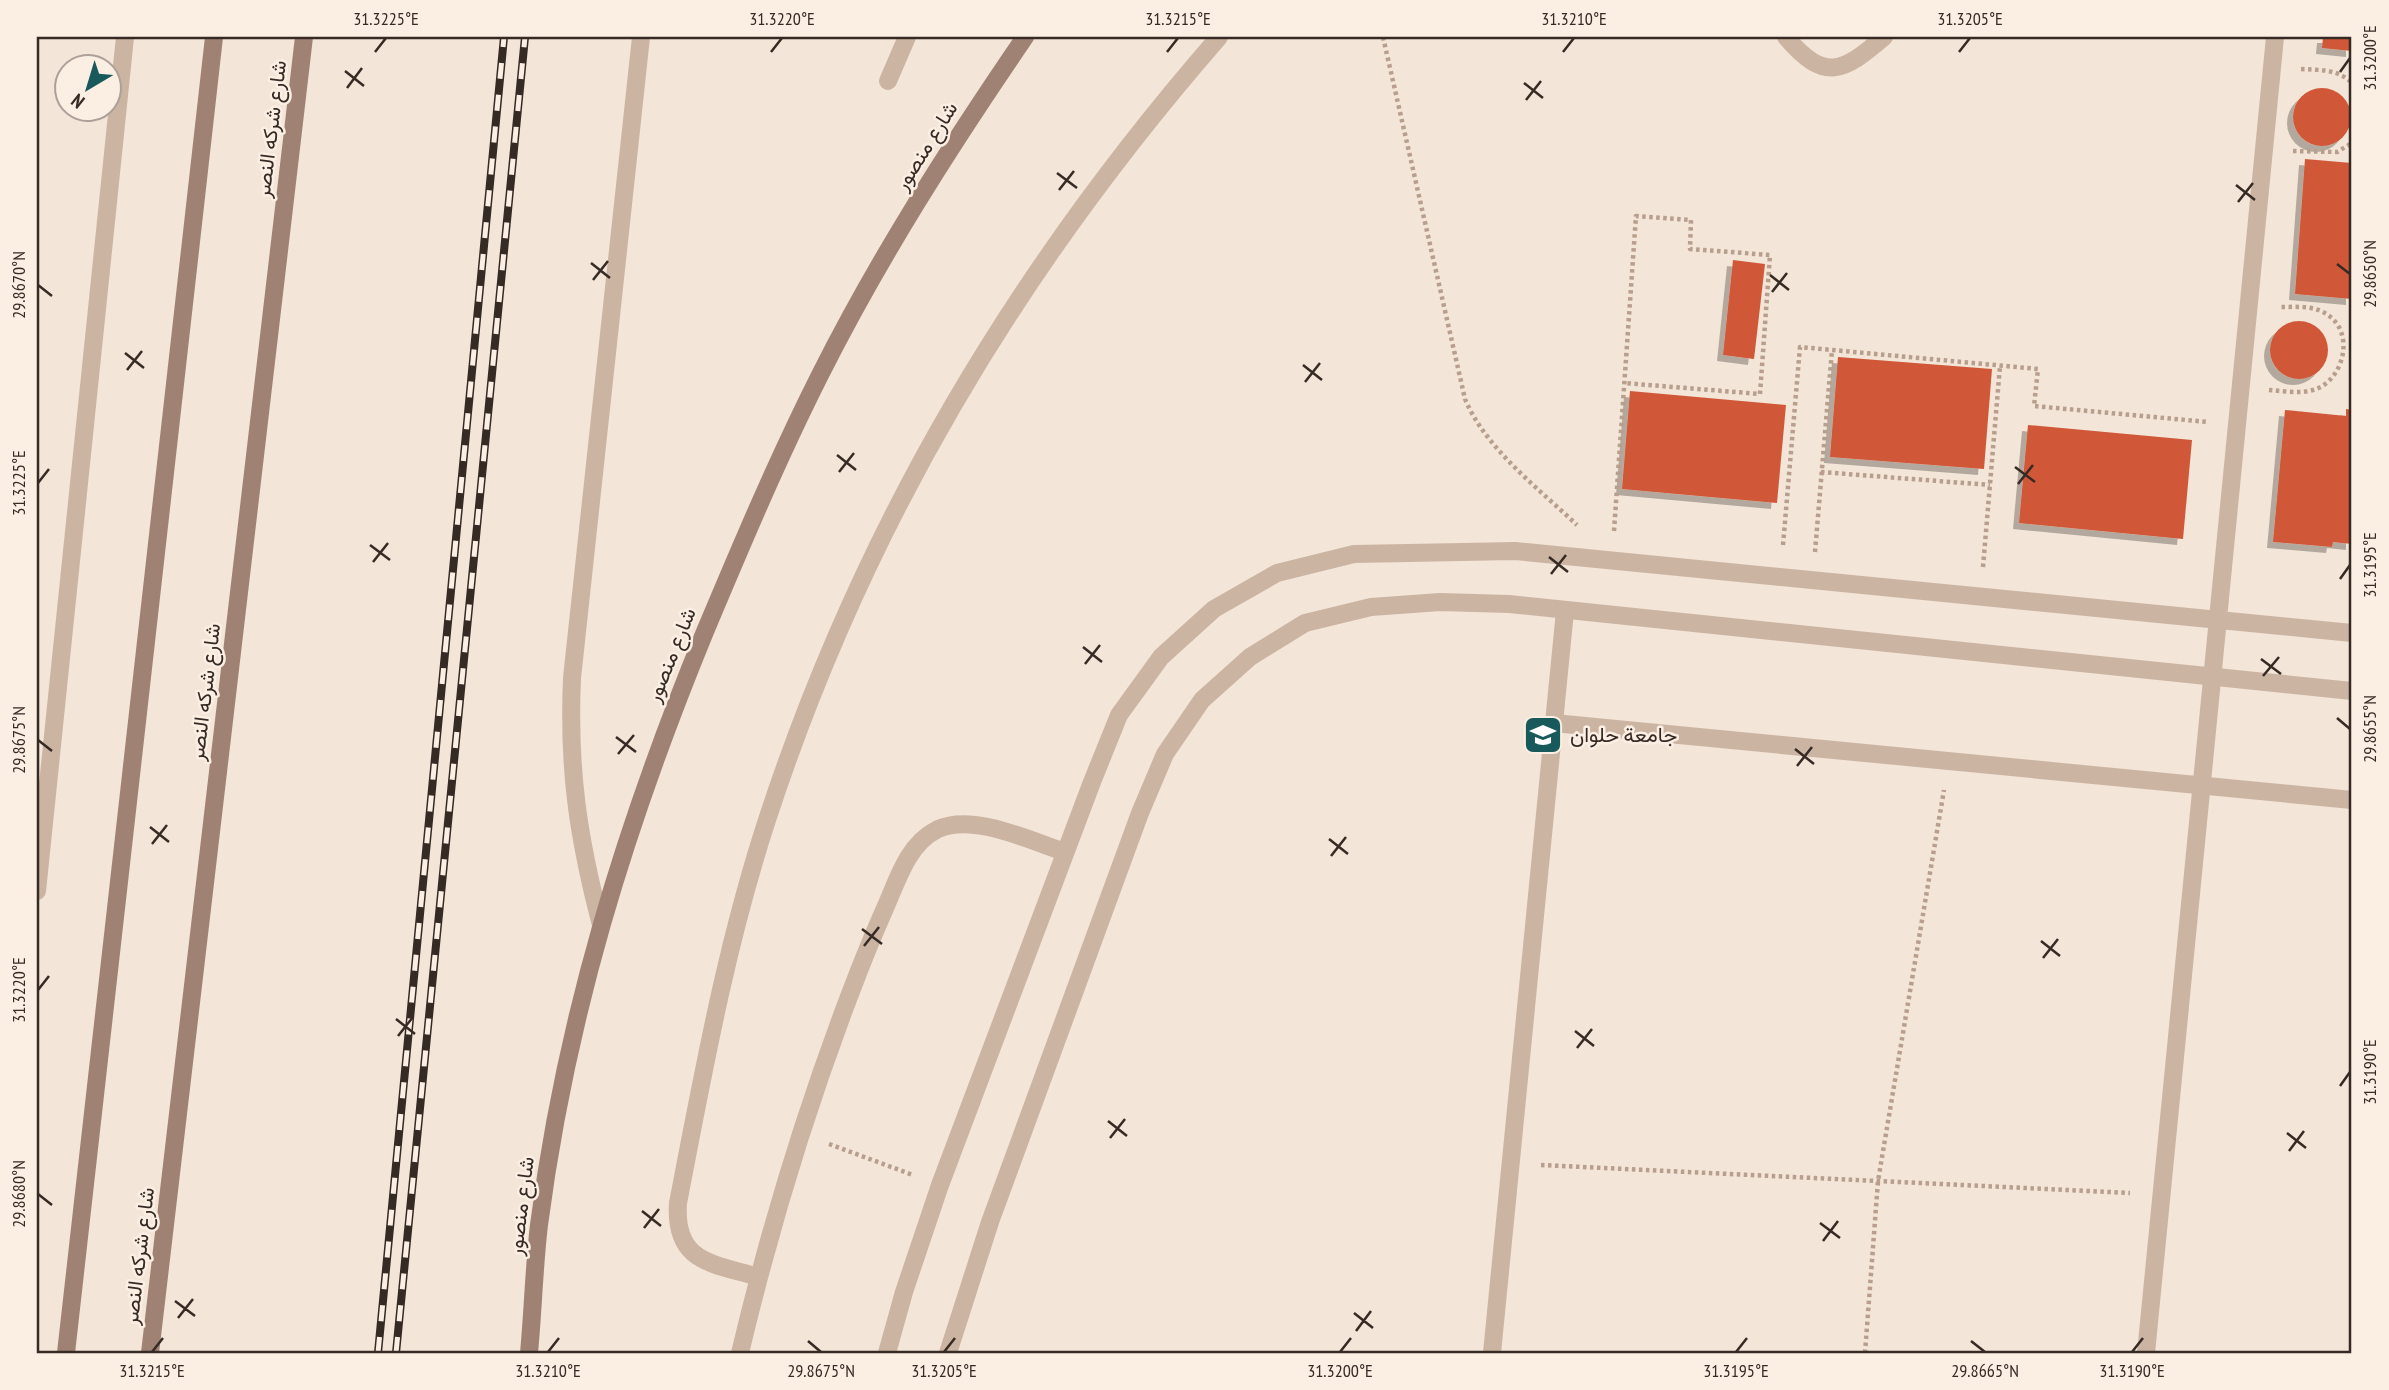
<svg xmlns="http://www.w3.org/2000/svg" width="2389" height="1390" font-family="'PT Sans Narrow',Vazirmatn,sans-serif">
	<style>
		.building { fill: #d05838; filter: url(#shadow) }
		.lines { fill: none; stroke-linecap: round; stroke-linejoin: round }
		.path { stroke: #b89e8d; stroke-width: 4.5; stroke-dasharray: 3.5 3.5; stroke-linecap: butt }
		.lane { stroke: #ccb4a3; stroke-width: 18 }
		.secondary { stroke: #a08274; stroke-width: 18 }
		.rail-casing { stroke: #362a25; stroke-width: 8 }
		.rail { stroke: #fbefe4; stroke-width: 5; stroke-dasharray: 16; stroke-linecap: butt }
		.ticks { fill: none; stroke: #362a25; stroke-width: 2.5 }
		.labels { text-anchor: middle; stroke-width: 5; stroke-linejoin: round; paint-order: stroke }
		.street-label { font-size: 21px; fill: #362a25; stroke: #fbefe4 }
		.poi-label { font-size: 21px; fill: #362a25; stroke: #fbefe4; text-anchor: start }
		.neatline { fill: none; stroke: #362a25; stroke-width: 2.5 }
		.ticks-label { font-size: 18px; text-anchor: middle; fill: #362a25 }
	</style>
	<defs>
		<filter id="shadow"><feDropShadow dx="-6" dy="6" stdDeviation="0" flood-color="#0004"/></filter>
	</defs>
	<rect width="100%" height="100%" fill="#f3e5d7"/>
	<g class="building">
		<polygon points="2323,37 2352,37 2352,51 2322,48"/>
		<circle cx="2322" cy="117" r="29"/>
		<polygon points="2305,159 2352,163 2352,299 2295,294"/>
		<polygon points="1733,260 1765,264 1754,359 1723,355"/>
		<circle cx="2299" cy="350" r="29"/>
		<polygon points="1838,357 1992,369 1984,469 1830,457"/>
		<polygon points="1630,391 1786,405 1777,503 1622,489"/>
		<polygon points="2346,409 2352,410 2352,544 2333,542 2332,547 2273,542 2285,410 2346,416"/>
		<polygon points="2028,425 2192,440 2183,539 2019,523"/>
	</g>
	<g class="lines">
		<g class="path">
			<path d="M1383,37L1465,399C1486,449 1538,488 1577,525"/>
			<path d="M2301,69C2320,70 2338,69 2352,83"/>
			<polyline points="2293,151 2337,152 2352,143"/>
			<path d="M2269,390C2283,391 2299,394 2313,390C2343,382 2356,334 2328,315C2314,305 2297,307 2281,307"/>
			<polyline points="1821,472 1990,485"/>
			<polyline points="1614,531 1636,216 1691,220 1690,249 1770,255 1760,394 1624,383"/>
			<polyline points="1783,545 1800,347 2038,369 2034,406 2208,422"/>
			<polyline points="1815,552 1832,350"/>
			<polyline points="1983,567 2000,366"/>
			<polyline points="829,1144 913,1175"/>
			<polyline points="1541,1165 2130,1193"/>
			<polyline points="1865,1353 1878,1181 1944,790"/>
		</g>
		<g class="lane">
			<path d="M1786,37C1825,83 1843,72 1884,37"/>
			<polyline points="888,81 907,37"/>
			<polyline points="1554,723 2352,800"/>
			<polyline points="37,891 125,37"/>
			<path d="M601,925C578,837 568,769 572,678L641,37"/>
			<path d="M758,1277C712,1263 674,1263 678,1203C703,1074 726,945 767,820C863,526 1016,270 1219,37"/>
			<path d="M740,1353C769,1231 805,1112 850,994C861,965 873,935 886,906C893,890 899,873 908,858C915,846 926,835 938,829C974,813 1030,841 1065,852"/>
			<polyline points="887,1353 904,1292 940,1185 1092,782 1119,715 1161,657 1214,609 1277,573 1354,554 1515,551 2352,633"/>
			<polyline points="948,1353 990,1222 1140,813 1165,754 1202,700 1250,657 1305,623 1371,607 1440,602 1509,604 2352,691"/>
			<polyline points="1492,1353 1565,611"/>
			<polyline points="2146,1353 2275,37"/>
		</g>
		<g class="secondary">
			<polyline points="66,1353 214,37"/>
			<polyline points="150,1353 304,37"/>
			<path d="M529,1353C533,1311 534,1267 539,1225C566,1017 625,827 704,634C741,546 778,458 821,373C880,256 951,145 1025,37"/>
		</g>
		<g class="rail-casing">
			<g id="rail">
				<polyline points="378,1353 504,37"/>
				<polyline points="396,1353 525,37"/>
			</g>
		</g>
		<use href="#rail" class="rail"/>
	</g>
	<path class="ticks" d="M375,52L386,38M771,52L782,38M1167,52L1178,38M1563,52L1574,38M1959,52L1970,38M345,71L364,86M2340,72L2350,58M1524,83L1543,98M347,88L362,68M1526,100L1541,81M1057,173L1077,188M2236,185L2255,200M1059,190L1074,171M2238,202L2253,183M591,263L610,278M2337,264L2350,274M1770,275L1789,290M593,280L608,261M38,285L52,296M1772,292L1787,273M125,353L144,368M1303,365L1322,380M127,370L142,351M1305,382L1320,363M837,455L856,470M2015,467L2035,482M839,472L854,453M38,483L49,469M2018,484L2033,465M370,545L390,560M1549,557L1568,572M373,562L388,543M1551,574L1566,555M2340,579L2350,565M1083,647L1102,662M2261,659L2281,674M1085,664L1100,645M2263,676L2279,657M2337,718L2350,729M616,737L636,752M38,740L52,751M1795,749L1814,764M618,754L634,735M1797,766L1812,747M150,827L169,842M1329,839L1348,854M152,844L167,825M1331,856L1346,837M862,929L882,944M2041,941L2060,956M864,946L879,927M2043,958L2058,939M38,990L49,976M396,1019L415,1034M1575,1031L1594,1046M398,1036L413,1017M1577,1048L1592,1029M2340,1086L2350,1072M1108,1121L1127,1136M2287,1133L2306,1148M1110,1138L1125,1119M2289,1151L2304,1131M38,1194L52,1205M642,1211L661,1226M1820,1223L1840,1238M644,1228L659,1209M1823,1241L1838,1221M175,1301L195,1316M1354,1313L1373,1328M178,1318L193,1299M1356,1331L1371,1311M808,1341L821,1352M1971,1341L1985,1352M152,1352L163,1338M548,1352L559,1338M944,1352L955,1338M1340,1352L1351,1338M1736,1352L1747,1338M2132,1352L2143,1338"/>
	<defs>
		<g id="university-square" transform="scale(2.0125)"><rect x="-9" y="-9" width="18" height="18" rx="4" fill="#18595b" stroke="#fbefe4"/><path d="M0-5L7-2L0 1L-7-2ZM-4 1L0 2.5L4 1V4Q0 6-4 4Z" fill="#fff"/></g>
	</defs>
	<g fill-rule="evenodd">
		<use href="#university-square" x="1543" y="735"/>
	</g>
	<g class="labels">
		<g class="street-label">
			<text transform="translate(271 129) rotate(-83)" y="7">شارع شركه النصر</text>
			<text transform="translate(926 146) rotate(-58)" y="7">شارع منصور</text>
			<text transform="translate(671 655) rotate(-68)" y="7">شارع منصور</text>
			<text transform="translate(205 692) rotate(-83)" y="7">شارع شركه النصر</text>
			<text transform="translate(521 1206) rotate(-83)" y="7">شارع منصور</text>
			<text transform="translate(139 1256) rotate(-83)" y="7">شارع شركه النصر</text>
		</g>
		<g class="poi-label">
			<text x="1570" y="742">جامعة حلوان</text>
		</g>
	</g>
	<rect width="2389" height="1390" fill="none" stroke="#fbefe4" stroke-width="77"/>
	<g transform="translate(88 88) rotate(218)"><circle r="33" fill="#fbefe4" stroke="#aca098" stroke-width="2"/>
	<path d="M0-5L12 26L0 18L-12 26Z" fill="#18595b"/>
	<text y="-10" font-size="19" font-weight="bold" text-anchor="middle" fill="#362a25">N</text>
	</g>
	<rect x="38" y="38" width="2312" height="1314" class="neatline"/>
	<g class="ticks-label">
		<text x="386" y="25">31.3225°E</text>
		<text x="782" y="25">31.3220°E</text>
		<text x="1178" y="25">31.3215°E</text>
		<text x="1574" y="25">31.3210°E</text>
		<text x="1970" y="25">31.3205°E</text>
		<text transform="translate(2370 58) rotate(-90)" y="6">31.3200°E</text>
		<text transform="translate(2370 274) rotate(-90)" y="6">29.8650°N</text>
		<text transform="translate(19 285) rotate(-90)" y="6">29.8670°N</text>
		<text transform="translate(19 483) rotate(-90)" y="6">31.3225°E</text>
		<text transform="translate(2370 565) rotate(-90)" y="6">31.3195°E</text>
		<text transform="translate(2370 729) rotate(-90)" y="6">29.8655°N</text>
		<text transform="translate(19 740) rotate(-90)" y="6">29.8675°N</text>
		<text transform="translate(19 990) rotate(-90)" y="6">31.3220°E</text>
		<text transform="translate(2370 1072) rotate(-90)" y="6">31.3190°E</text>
		<text transform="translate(19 1194) rotate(-90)" y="6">29.8680°N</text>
		<text x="152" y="1377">31.3215°E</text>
		<text x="548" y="1377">31.3210°E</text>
		<text x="821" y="1377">29.8675°N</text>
		<text x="944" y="1377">31.3205°E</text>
		<text x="1340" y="1377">31.3200°E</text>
		<text x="1736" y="1377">31.3195°E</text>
		<text x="1985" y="1377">29.8665°N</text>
		<text x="2132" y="1377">31.3190°E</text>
	</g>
</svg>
